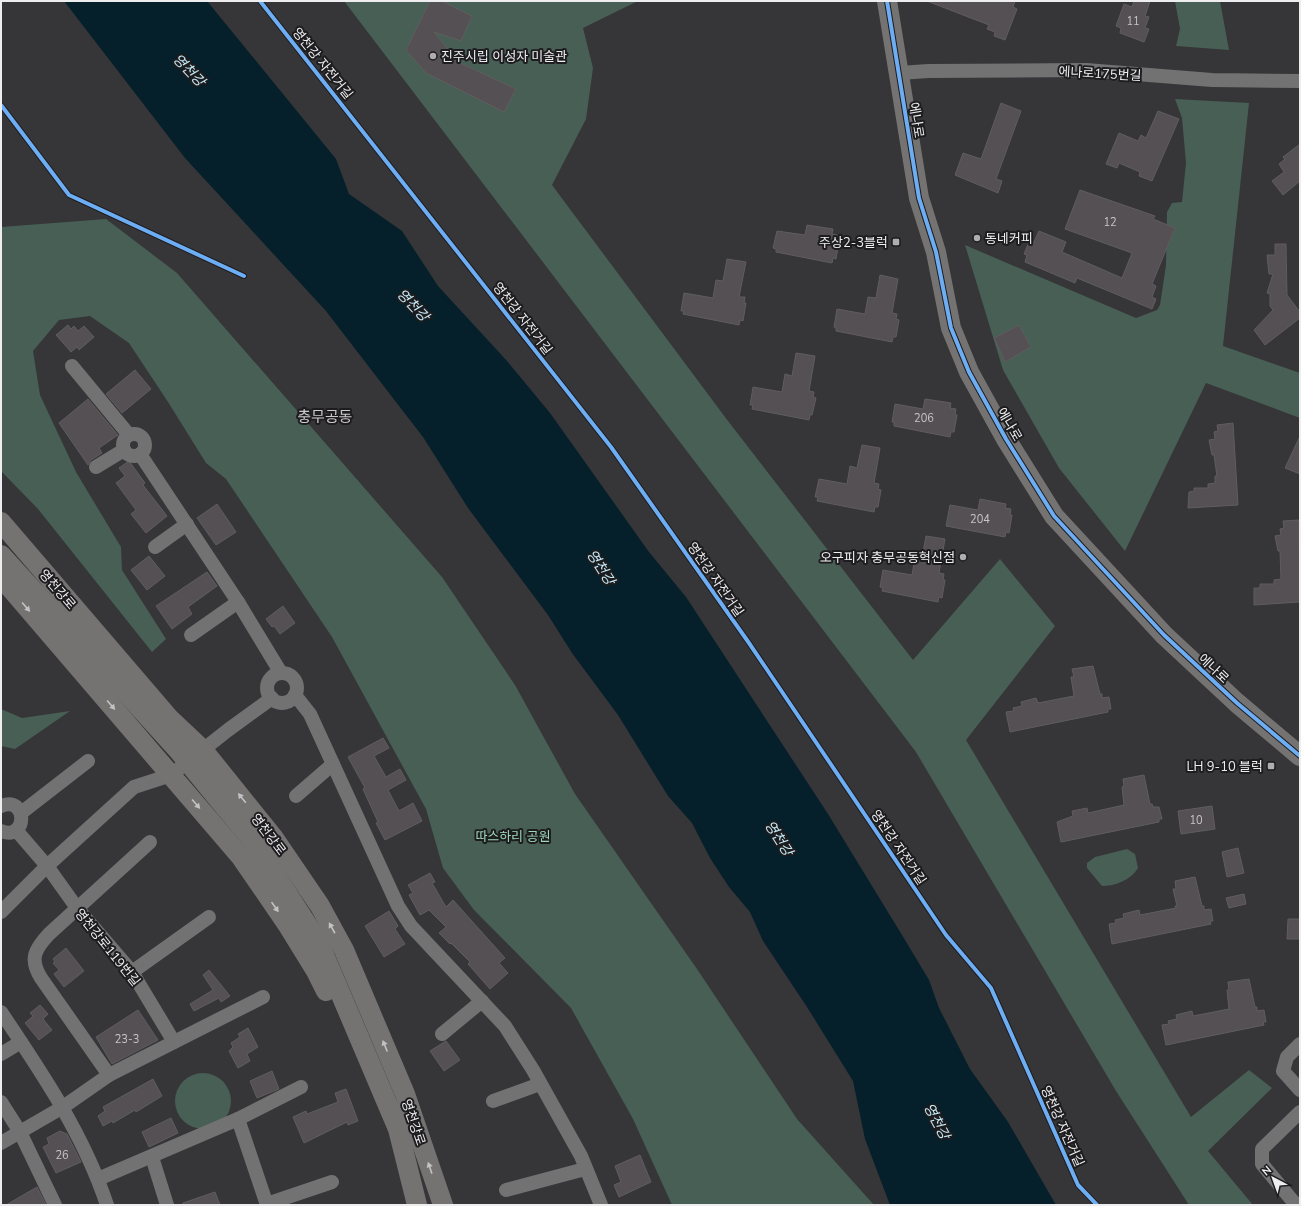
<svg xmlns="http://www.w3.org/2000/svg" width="1301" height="1206" font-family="'Nunito Sans','Noto Sans KR',sans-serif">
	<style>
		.green { fill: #475f54 }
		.water { fill: #05202a }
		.building { fill: #555053; stroke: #5f5d5f }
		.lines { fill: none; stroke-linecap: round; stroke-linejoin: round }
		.street { stroke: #727273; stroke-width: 14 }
		.secondary { stroke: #757272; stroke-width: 20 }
		.cycleway-casing { stroke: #1d1c1e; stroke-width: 6 }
		.cycleway { stroke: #6dadf4; stroke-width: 4 }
		.oneway { fill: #c4c2c4 }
		.poi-dot { fill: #aeadaf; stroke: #1d1c1e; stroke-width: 1.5 }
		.labels { text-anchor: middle; stroke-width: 4; stroke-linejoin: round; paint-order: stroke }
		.number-label { font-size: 11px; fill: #c8c6c9 }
		.poi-label { font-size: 13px; fill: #eeedf0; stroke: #1d1c1e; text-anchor: end }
		.street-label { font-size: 13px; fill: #eeedf0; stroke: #1d1c1e }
		.park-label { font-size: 13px; fill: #9dd8ba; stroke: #1d1c1e }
		.water-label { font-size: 14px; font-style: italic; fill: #c5ebf9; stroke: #1d1c1e }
		.quarter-label { font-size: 15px; fill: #cac7cd; stroke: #1d1c1e }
	</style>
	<rect width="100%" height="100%" fill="#363537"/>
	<g class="green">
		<polygon points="344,1 638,1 583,28 593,68 586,119 552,185 728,421 913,660 1000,559 1055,626 966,740 1191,1117 1249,1070 1272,1088 1208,1151 1253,1205 1189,1205 1116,1091 916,752"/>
		<polygon points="1175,1 1220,1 1229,50 1176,46 1180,29"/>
		<polygon points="1175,99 1249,103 1223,346 1300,373 1300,418 1206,383 1125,551 1059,468 1003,370 965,245 1136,318 1157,310 1160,305 1166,265 1167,212 1172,203 1182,202 1186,163 1182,118"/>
		<polygon points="106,219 177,273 442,577 515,685 575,794 697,969 797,1119 874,1205 672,1205 633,1119 571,1008 474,910 443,868 426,809 332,637 226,479 206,463 168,402 129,343 90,316 59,320 33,351 40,395 76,472 121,547 122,570 166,639 152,652 38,509 1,471 1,227"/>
		<polygon points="1,709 22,718 70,711 15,749 1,746"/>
		<path d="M1127,849L1135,854L1138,868C1131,880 1115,886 1102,886L1087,868V863L1095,857Z"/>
		<circle cx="203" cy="1101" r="28"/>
	</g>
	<polygon class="water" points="64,1 207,1 336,159 349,194 402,231 438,286 507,361 550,413 649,552 686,597 828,814 905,940 929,980 939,1008 970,1069 1008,1122 1056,1205 890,1205 865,1139 853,1081 807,1007 763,941 750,912 729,887 710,858 692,823 668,796 618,715 572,653 548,615 468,508 423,437 396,402 326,311 185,158"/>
	<g class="building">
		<polygon points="430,1 442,1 472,16 461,41 434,32 458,62 516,89 504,112 426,73 406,50"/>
		<polygon points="927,1 1015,1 1013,7 1017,9 1005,40 994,36 995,32 987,29 989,25"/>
		<polygon points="1134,1 1150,1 1145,16 1149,17 1145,28 1149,29 1144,42 1120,33 1121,28 1116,26 1124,4 1132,7"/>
		<polygon points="1001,103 1021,111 996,179 1002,181 998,193 955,175 963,153 981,159"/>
		<polygon points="1158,111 1179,119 1152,181 1139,176 1140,172 1119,163 1117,168 1106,164 1119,133 1138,141 1141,135 1146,138"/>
		<polygon points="1300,144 1300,181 1283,195 1272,181 1284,172 1279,164 1285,159 1283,157"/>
		<polygon points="1080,190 1155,216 1153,219 1175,228 1152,284 1156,286 1152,297 1156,299 1152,309 1077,278 1075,283 1025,262 1027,255 1024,254 1029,242 1033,244 1039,231 1066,242 1062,252 1122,278 1132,253 1065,229"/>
		<polygon points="807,225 833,229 832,234 837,235 836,240 839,241 836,259 833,258 832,263 776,252 776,249 773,248 777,231 805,235"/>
		<polygon points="1275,244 1286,244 1287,295 1300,312 1300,318 1265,345 1254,330 1273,310 1270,306 1270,294 1267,293 1273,274 1269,274 1267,255 1275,255"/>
		<polygon points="727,259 746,262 739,297 745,297 744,303 746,303 743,321 740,320 739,325 683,314 684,311 681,311 684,293 713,298 716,280 723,281"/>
		<polygon points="880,275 898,279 892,313 897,314 896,319 899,320 896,337 893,337 892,342 836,331 836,328 834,327 837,309 865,314 868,297 876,298"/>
		<polygon points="68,325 71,329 74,326 78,331 84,326 94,337 79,350 77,347 71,352 56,335"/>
		<polygon points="1019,325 1031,347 1005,362 994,338"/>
		<polygon points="796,353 815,356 809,391 814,392 813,397 816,398 812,415 810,415 809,420 752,409 753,405 750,405 753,387 782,392 785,374 792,376"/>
		<polygon points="135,370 151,389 122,413 106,394"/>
		<polygon points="88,399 118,435 99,448 102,453 91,460 88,465 59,423"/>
		<polygon points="925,399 951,403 950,408 956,409 955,414 957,415 954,432 951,432 950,437 894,426 894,422 892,422 895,404 923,409"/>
		<polygon points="1233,423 1238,505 1188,508 1189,492 1194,491 1194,488 1208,488 1208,484 1215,483 1215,476 1217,476 1214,455 1212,455 1209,440 1215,439 1214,432 1218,431 1217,425"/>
		<polygon points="1300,436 1300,474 1285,468"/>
		<polygon points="862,445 880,448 874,483 879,484 878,489 881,490 878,507 875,507 874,512 817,501 818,497 815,497 819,479 847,484 850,466 857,468"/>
		<polygon points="129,461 145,483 143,485 167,516 146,533 131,514 136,510 116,483 125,476 119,468"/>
		<polygon points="980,499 1006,504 1005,508 1011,509 1010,515 1012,515 1009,533 1006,532 1005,537 946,526 950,505 978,510"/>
		<polygon points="217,504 236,532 216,545 197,518"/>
		<polygon points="1299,520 1300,602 1254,605 1254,588 1260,588 1260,584 1274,584 1274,580 1281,579 1280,551 1278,551 1275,536 1281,535 1280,529 1284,528 1283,521"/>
		<polygon points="926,536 945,539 939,573 944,574 943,580 945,580 942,598 939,597 938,602 882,591 883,588 880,587 883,570 912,575 915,557 922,558"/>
		<polygon points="149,556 165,576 147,590 131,570"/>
		<polygon points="207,572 217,586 188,607 192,614 172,629 156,606"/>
		<polygon points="283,606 295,623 280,634 274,626 272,627 266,619"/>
		<polygon points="1093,666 1100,694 1102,694 1102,698 1109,697 1111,709 1108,709 1108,712 1010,732 1006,712 1014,711 1013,708 1022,706 1021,702 1036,698 1038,703 1074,696 1071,677 1074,677 1072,669"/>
		<polygon points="383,738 389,748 374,756 386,777 400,769 406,780 388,790 399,811 413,803 422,821 385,840 376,823 378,822 363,789 365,788 348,757"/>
		<polygon points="1144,775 1150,804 1152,804 1153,807 1159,807 1162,819 1159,819 1159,822 1061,842 1057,822 1073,816 1072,811 1087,808 1088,813 1124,805 1122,787 1124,786 1123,779"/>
		<polygon points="1212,806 1215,829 1181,834 1178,811"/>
		<polygon points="1238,848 1244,873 1227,877 1222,852"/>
		<polygon points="430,873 435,882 432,883 446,907 453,900 505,958 499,963 508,973 490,989 468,964 470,962 451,943 450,944 439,933 446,927 429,910 420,915 409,895 413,893 408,885"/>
		<polygon points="1195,877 1202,906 1204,906 1204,910 1211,909 1213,921 1210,921 1211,924 1112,944 1109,924 1116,923 1115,920 1124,918 1123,914 1139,910 1140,915 1176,908 1175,906 1177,906 1173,889 1176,889 1175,881"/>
		<polygon points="1244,894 1246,904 1229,908 1226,898"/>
		<polygon points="389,911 398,926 395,929 405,944 384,957 365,926"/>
		<polygon points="1288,919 1300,919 1300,939 1287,939"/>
		<polygon points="66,948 84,971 64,987 54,974 59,970 53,963 55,962 53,959"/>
		<polygon points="209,970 230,996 221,1002 219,998 194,1011 190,1004 213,990 203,975"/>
		<polygon points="1249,979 1255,1007 1257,1007 1257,1011 1264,1010 1266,1022 1263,1022 1264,1025 1166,1045 1162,1025 1169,1024 1168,1021 1177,1019 1176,1015 1192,1011 1193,1016 1229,1009 1227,990 1229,990 1228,982"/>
		<polygon points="40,1005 48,1014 43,1019 52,1030 39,1040 25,1023 33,1016 30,1013"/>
		<polygon points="138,1010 158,1040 112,1064 96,1037"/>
		<polygon points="248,1028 258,1047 247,1054 250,1061 238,1068 229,1051 233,1047 231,1043 240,1037 238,1034"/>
		<polygon points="446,1041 460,1060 444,1071 430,1051"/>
		<polygon points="272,1071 279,1089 257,1098 250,1081"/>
		<polygon points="153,1079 162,1096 136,1112 135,1110 113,1123 112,1121 103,1126 98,1116 105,1111 103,1107"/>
		<polygon points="346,1089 358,1121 348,1125 347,1122 304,1143 293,1117 306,1111 307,1114 338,1102 335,1093"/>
		<polygon points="171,1118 178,1133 149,1147 142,1132"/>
		<polygon points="60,1131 67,1134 81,1162 56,1173 43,1147 49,1144 47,1138"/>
		<polygon points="640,1155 651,1182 619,1197 614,1185 621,1182 615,1166"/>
		<polygon points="37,1187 46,1205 6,1205"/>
		<polygon points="215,1192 220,1205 183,1205 183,1203"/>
	</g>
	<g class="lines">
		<g class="street">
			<polyline points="900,73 928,71 1086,70 1212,80 1300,81"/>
			<polyline points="72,366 129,435"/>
			<circle cx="134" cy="445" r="11"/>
			<polyline points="140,454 238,602 281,673"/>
			<polyline points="96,467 124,450"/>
			<polyline points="155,547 187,524"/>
			<polyline points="191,635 238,602"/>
			<circle cx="282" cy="688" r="15"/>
			<polyline points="295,695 310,714 398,906 411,926 505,1026 533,1070 581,1156 601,1205"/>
			<polyline points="296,796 333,764"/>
			<path d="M1,806C28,795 28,842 1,831"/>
			<polyline points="21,813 88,761"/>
			<polyline points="16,830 47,866 77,908 132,972 174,1042"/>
			<polyline points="1,912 47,866 134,787 171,775 228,730 272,698"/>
			<polyline points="132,972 209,917"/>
			<path d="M1,1012C42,1073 84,1135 107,1205"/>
			<polyline points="442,1034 482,1001"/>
			<polyline points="1300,1044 1287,1057 1283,1071 1300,1090"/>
			<polyline points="1,1054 21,1042"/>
			<path d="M109,1075L41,978C29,959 35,949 49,934L150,842"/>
			<polyline points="493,1101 540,1084"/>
			<polyline points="1,1102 20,1132 55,1205"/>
			<polyline points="238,1119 267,1205"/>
			<polyline points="1,1143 63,1107 109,1075 263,997"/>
			<polyline points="152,1157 167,1205"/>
			<polyline points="98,1179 238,1119 301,1087"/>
			<polyline points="506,1190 585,1169"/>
			<polyline points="267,1204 332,1182"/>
			<polyline points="1296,1205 1262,1164 1262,1149 1300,1112"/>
		</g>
		<g class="secondary">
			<polyline points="887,1 919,198 936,252 951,328 969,372 1006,439 1054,516 1164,635 1237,703 1300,756"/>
			<polyline points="1,522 169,718 203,750 273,837 320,906 344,950 405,1094 443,1205"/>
			<polyline points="1,555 178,750 223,805 254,842 319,943 398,1129 417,1205"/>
			<polyline points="1,577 241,857 287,924 316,971 326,991"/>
		</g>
		<g class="cycleway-casing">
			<g id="cycleway">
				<polyline points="260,1 611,447 749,643 946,935 991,988 1078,1185 1097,1205"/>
				<polyline points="887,1 919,198 936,252 951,328 969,372 1006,439 1054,516 1164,635 1237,703 1300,756"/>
				<polyline points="1,105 69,195 244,276"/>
			</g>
		</g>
		<use href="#cycleway" class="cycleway"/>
	</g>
	<defs><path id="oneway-solid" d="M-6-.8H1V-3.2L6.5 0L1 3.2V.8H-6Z"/></defs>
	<g class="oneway">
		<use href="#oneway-solid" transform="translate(26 607) rotate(49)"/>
		<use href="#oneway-solid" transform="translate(111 705) rotate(49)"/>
		<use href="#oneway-solid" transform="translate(242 798) rotate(-129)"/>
		<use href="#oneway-solid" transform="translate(196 804) rotate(49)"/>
		<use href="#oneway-solid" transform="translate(275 907) rotate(55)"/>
		<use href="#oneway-solid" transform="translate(332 928) rotate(-119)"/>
		<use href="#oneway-solid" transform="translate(385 1046) rotate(-112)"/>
		<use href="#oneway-solid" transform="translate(430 1168) rotate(-109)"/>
	</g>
	<g class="poi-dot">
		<circle cx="433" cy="56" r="4"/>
		<circle cx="977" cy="238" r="4"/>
		<rect x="892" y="238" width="8" height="8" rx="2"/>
		<circle cx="963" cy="557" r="4"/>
		<rect x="1267" y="762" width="8" height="8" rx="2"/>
	</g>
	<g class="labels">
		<g class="number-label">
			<text x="1133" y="25">11</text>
			<text x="1110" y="226">12</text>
			<text x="924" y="422">206</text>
			<text x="980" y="523">204</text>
			<text x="1196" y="824">10</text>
			<text x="127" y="1043">23-3</text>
			<text x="62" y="1159">26</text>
		</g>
		<g class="poi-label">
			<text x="441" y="61" text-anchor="start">진주시립 이성자 미술관</text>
			<text x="985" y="243" text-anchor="start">동네커피</text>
			<text x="888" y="247">주상2-3블럭</text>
			<text x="955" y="562">오구피자 충무공동혁신점</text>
			<text x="1263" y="771">LH 9-10 블럭</text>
		</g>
		<g class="street-label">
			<text transform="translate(323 63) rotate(51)" y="5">영천강 자전거길</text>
			<text transform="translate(1100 73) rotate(3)" y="5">에나로175번길</text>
			<text transform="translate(917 120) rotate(81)" y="5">에나로</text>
			<text transform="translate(523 318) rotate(52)" y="5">영천강 자전거길</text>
			<text transform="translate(1010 424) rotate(60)" y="5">에나로</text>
			<text transform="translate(716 579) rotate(55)" y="5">영천강 자전거길</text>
			<text transform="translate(58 589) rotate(49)" y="5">영천강로</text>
			<text transform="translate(1214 668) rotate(43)" y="5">에나로</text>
			<text transform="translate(269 834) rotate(53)" y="5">영천강로</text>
			<text transform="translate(899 847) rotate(56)" y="5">영천강 자전거길</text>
			<text transform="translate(108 947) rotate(51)" y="5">영천강로119번길</text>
			<text transform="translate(414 1122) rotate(71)" y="5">영천강로</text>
			<text transform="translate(1063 1126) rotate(66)" y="5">영천강 자전거길</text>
		</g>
		<g class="park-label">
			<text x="513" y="841">따스하리 공원</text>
		</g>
		<g class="water-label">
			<text transform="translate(189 70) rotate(46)" y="5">영천강</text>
			<text transform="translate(413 305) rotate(46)" y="5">영천강</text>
			<text transform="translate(601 567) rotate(57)" y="5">영천강</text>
			<text transform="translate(779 838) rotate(57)" y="5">영천강</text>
			<text transform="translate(937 1121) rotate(62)" y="5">영천강</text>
		</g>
		<g class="quarter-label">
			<text x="325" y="422">충무공동</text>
		</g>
	</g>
	<rect width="1301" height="1206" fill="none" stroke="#eeedf0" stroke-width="4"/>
	<g transform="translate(1273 1178) rotate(319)" stroke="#1d1c1e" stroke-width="3" paint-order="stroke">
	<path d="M0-3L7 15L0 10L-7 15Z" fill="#eeedf0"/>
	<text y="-6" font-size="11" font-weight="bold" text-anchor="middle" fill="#eeedf0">N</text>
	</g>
</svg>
